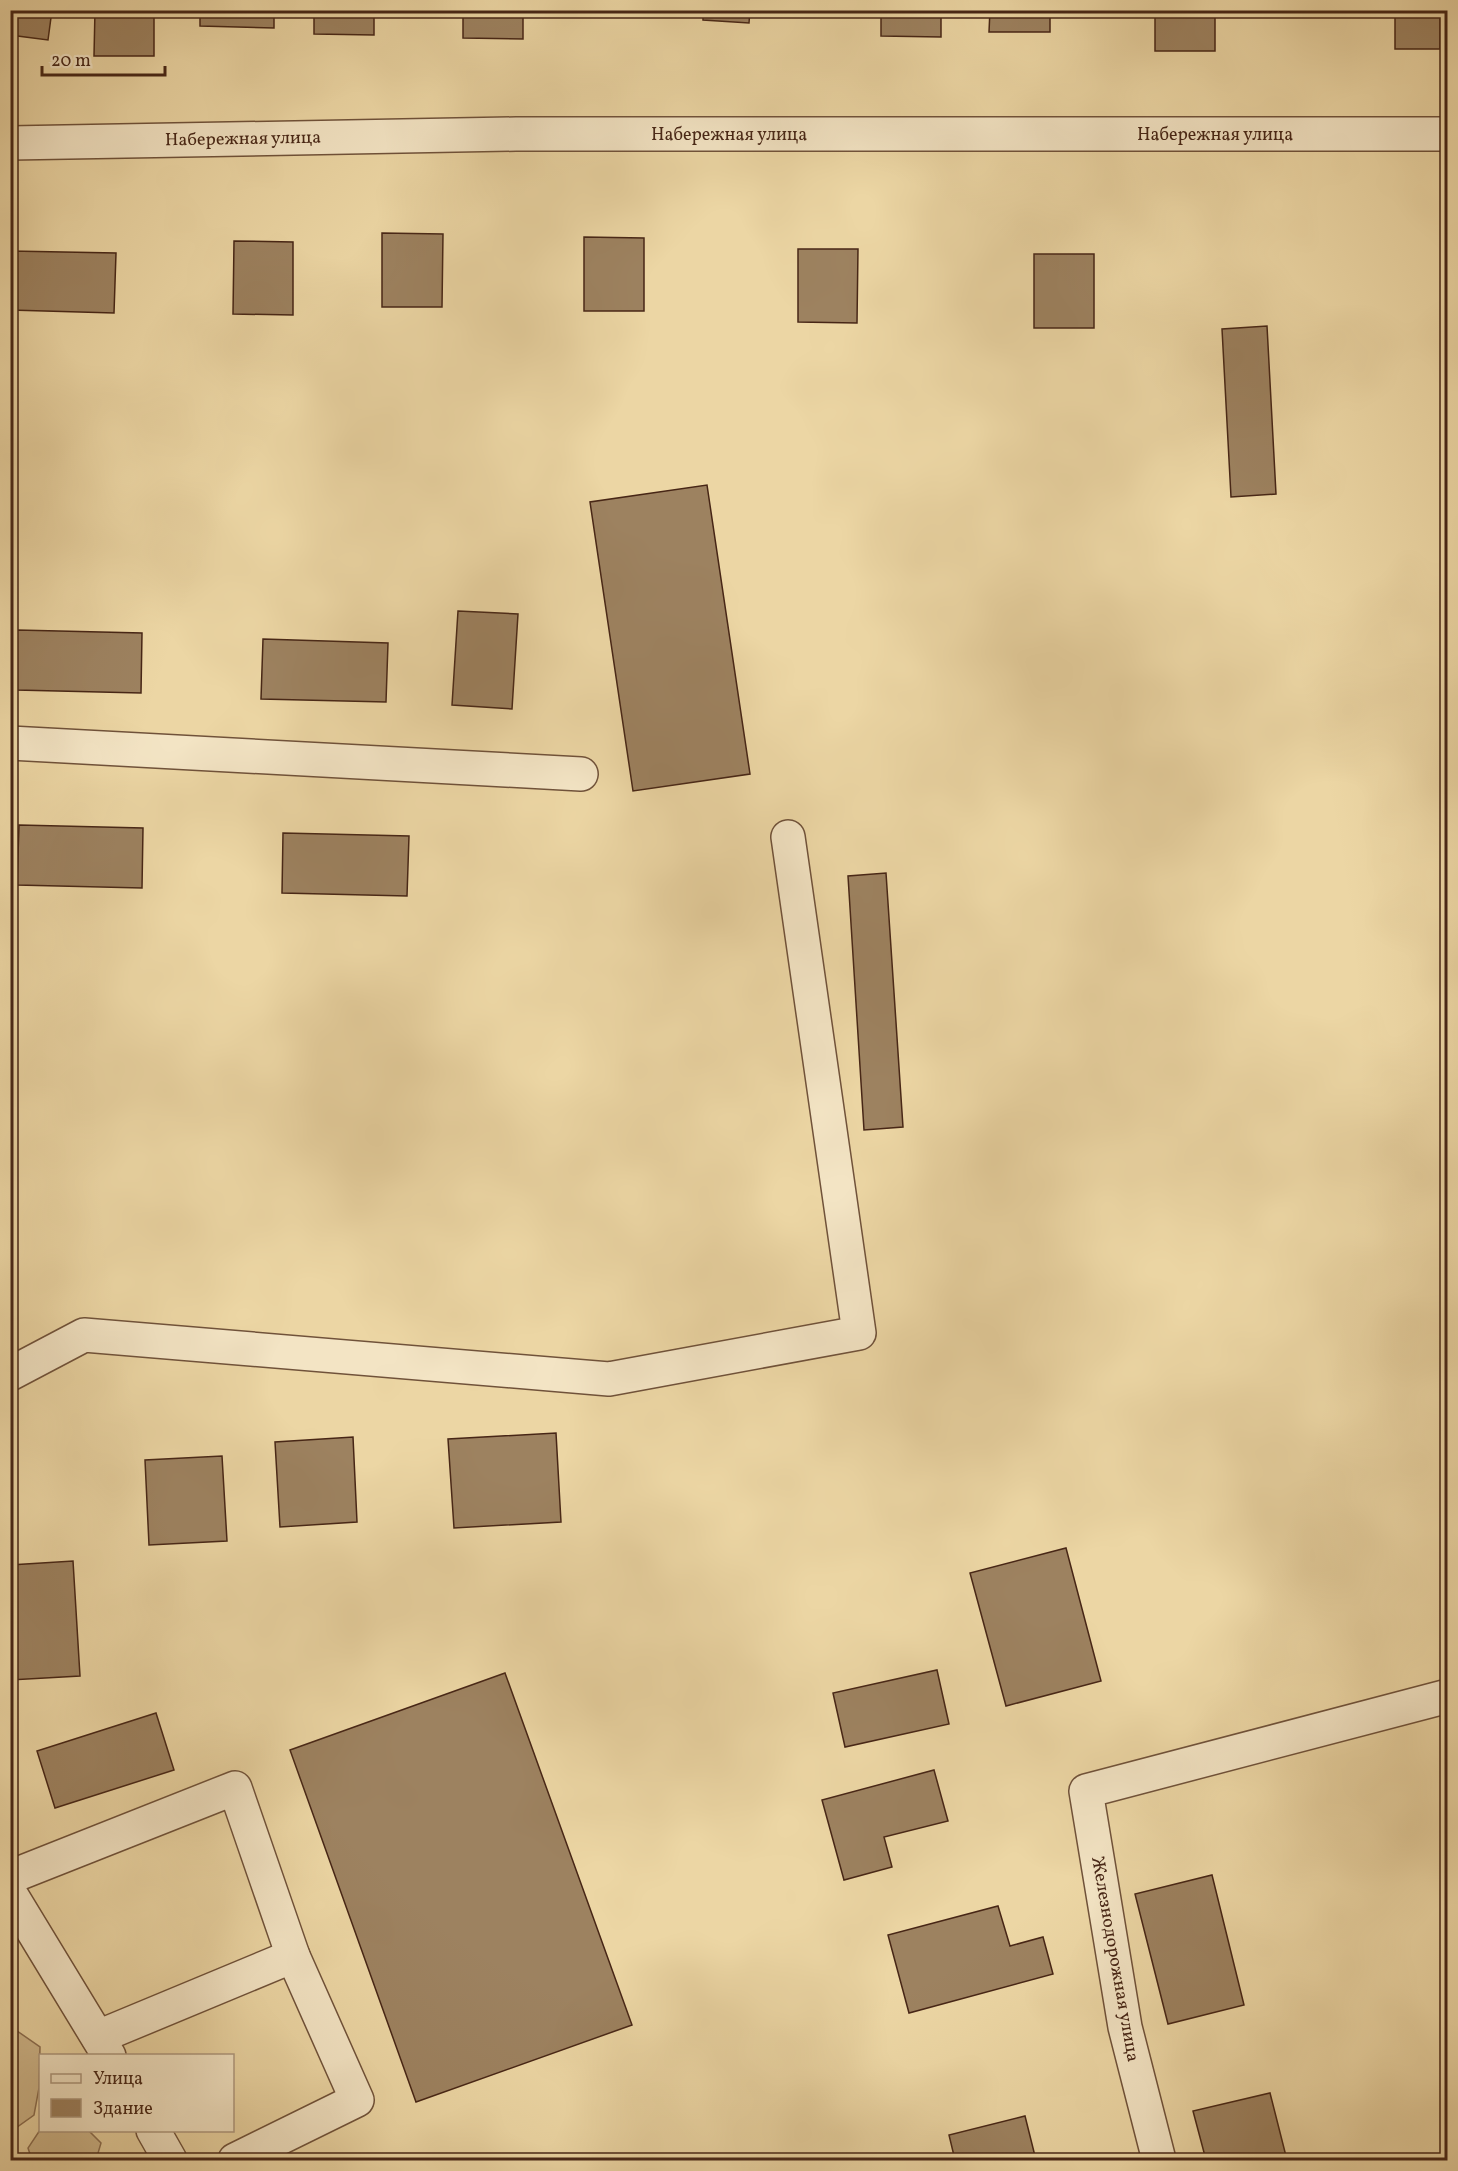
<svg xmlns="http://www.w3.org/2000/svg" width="1458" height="2171" font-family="Vollkorn,serif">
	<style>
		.green { fill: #d0b88c; stroke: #8c6f51; stroke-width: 1.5 }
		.building { fill: #9d8260; stroke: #472616; stroke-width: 1.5 }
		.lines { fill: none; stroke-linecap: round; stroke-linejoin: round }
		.minor-casing { stroke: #70523a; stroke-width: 36 }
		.minor { stroke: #f3e4c4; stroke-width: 33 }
		.labels { text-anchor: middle; stroke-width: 4.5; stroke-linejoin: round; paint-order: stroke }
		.street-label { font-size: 18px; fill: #472616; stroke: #f3e4c4 }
	</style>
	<rect width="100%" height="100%" fill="#ecd6a4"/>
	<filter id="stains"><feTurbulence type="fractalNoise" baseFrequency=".00333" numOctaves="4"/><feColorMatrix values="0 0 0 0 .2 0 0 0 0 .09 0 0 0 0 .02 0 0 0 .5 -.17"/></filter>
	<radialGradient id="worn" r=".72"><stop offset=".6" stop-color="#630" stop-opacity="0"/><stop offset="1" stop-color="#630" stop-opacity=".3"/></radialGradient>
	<g class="green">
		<polygon points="10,2026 40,2047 39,2088 34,2115 13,2130 10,2130"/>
		<polygon points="40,2130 89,2131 101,2143 96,2160 32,2160 28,2148"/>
	</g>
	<g class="building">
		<polygon points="10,10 52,10 48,40 10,35"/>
		<polygon points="95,10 154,10 154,56 94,56"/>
		<polygon points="200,10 274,10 274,28 200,26"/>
		<polygon points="314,10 374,10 374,35 314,34"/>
		<polygon points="463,10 523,10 523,39 463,38"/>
		<polygon points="565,10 639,10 639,13"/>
		<polygon points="703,10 750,10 749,23 703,20"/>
		<polygon points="881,10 941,10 941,37 881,36"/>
		<polygon points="990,10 1050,10 1050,32 989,32"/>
		<rect x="1155" y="10" width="60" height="41"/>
		<rect x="1395" y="10" width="45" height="39"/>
		<polygon points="382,233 443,234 442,307 382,307"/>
		<polygon points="584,237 644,238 644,311 584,311"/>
		<polygon points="234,241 293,242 293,315 233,314"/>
		<polygon points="798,249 858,249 857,323 798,322"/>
		<polygon points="10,251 116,253 114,313 10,310"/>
		<rect x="1034" y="254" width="60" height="74"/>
		<polygon points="1267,326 1276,494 1231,497 1222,329"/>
		<polygon points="707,485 750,774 633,791 590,502"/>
		<polygon points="458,611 518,614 512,709 452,705"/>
		<polygon points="17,630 142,633 141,693 16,690"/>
		<polygon points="263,639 388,643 386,702 261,699"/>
		<polygon points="19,825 143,828 142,888 17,885"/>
		<polygon points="283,833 409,836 407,896 282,893"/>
		<polygon points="886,873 903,1127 864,1130 848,876"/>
		<polygon points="556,1433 561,1522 454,1528 448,1439"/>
		<polygon points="353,1437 357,1522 280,1527 275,1442"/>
		<polygon points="222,1456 227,1541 149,1545 145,1460"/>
		<polygon points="1066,1548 1101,1681 1006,1706 970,1573"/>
		<polygon points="73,1561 80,1676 10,1680 10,1565"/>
		<polygon points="937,1670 949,1724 845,1747 833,1693"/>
		<polygon points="505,1673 632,2025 416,2102 290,1750"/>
		<polygon points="156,1713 174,1770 55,1808 37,1751"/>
		<polygon points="934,1770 948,1821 884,1837 892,1867 844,1880 822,1800"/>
		<polygon points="1212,1875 1244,2005 1168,2024 1135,1894"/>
		<polygon points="998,1906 1010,1946 1043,1937 1053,1974 909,2013 888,1935"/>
		<polygon points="1270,2093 1287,2160 1206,2160 1193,2111"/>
		<polygon points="1025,2116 1036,2160 955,2160 949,2135"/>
	</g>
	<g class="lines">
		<g class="minor-casing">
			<g id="minor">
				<polyline points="10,143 516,134 1448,134"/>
				<polyline points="10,743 581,774"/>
				<polyline points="10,1374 84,1335 609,1379 859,1333 788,837"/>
				<polyline points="10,1877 235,1788 293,1956 357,2100 235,2160"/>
				<polyline points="10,1893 109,2056"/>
				<polyline points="98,2037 293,1956"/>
				<polyline points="153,2130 170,2160"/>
				<polyline points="1159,2160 1125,2027 1086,1791 1448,1696"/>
			</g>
		</g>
		<use href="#minor" class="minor"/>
	</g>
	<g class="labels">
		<g class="street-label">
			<text x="729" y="140">Набережная улица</text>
			<text x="1215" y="140">Набережная улица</text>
			<text transform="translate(243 138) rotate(-1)" y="6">Набережная улица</text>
			<text transform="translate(1116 1959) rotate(80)" y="6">Железнодорожная улица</text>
		</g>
	</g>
	<rect width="1458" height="2171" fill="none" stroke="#ecd6a4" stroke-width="36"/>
	<rect x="12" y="12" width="1434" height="2147" fill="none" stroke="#472616" stroke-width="3"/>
	<rect x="18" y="18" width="1422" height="2135" fill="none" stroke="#472616" stroke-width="1.5"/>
	<rect x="39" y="2054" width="195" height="78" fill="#f3e4c4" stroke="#ae987e" stroke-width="1.5"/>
	<rect x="51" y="2074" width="30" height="9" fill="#f3e4c4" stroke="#ae987e" stroke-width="1.5"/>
	<text x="93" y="2084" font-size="18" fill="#472616">Улица</text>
	<rect x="51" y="2099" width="30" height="18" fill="#9d8260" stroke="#ae987e" stroke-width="1.5"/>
	<text x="93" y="2114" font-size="18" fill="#472616">Здание</text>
	<path d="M42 66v9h123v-9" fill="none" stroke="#472616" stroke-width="3"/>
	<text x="51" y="66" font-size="18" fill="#472616" stroke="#f3e4c4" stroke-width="4.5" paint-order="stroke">20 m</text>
	<rect width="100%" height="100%" filter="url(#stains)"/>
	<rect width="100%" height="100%" fill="url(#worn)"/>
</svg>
